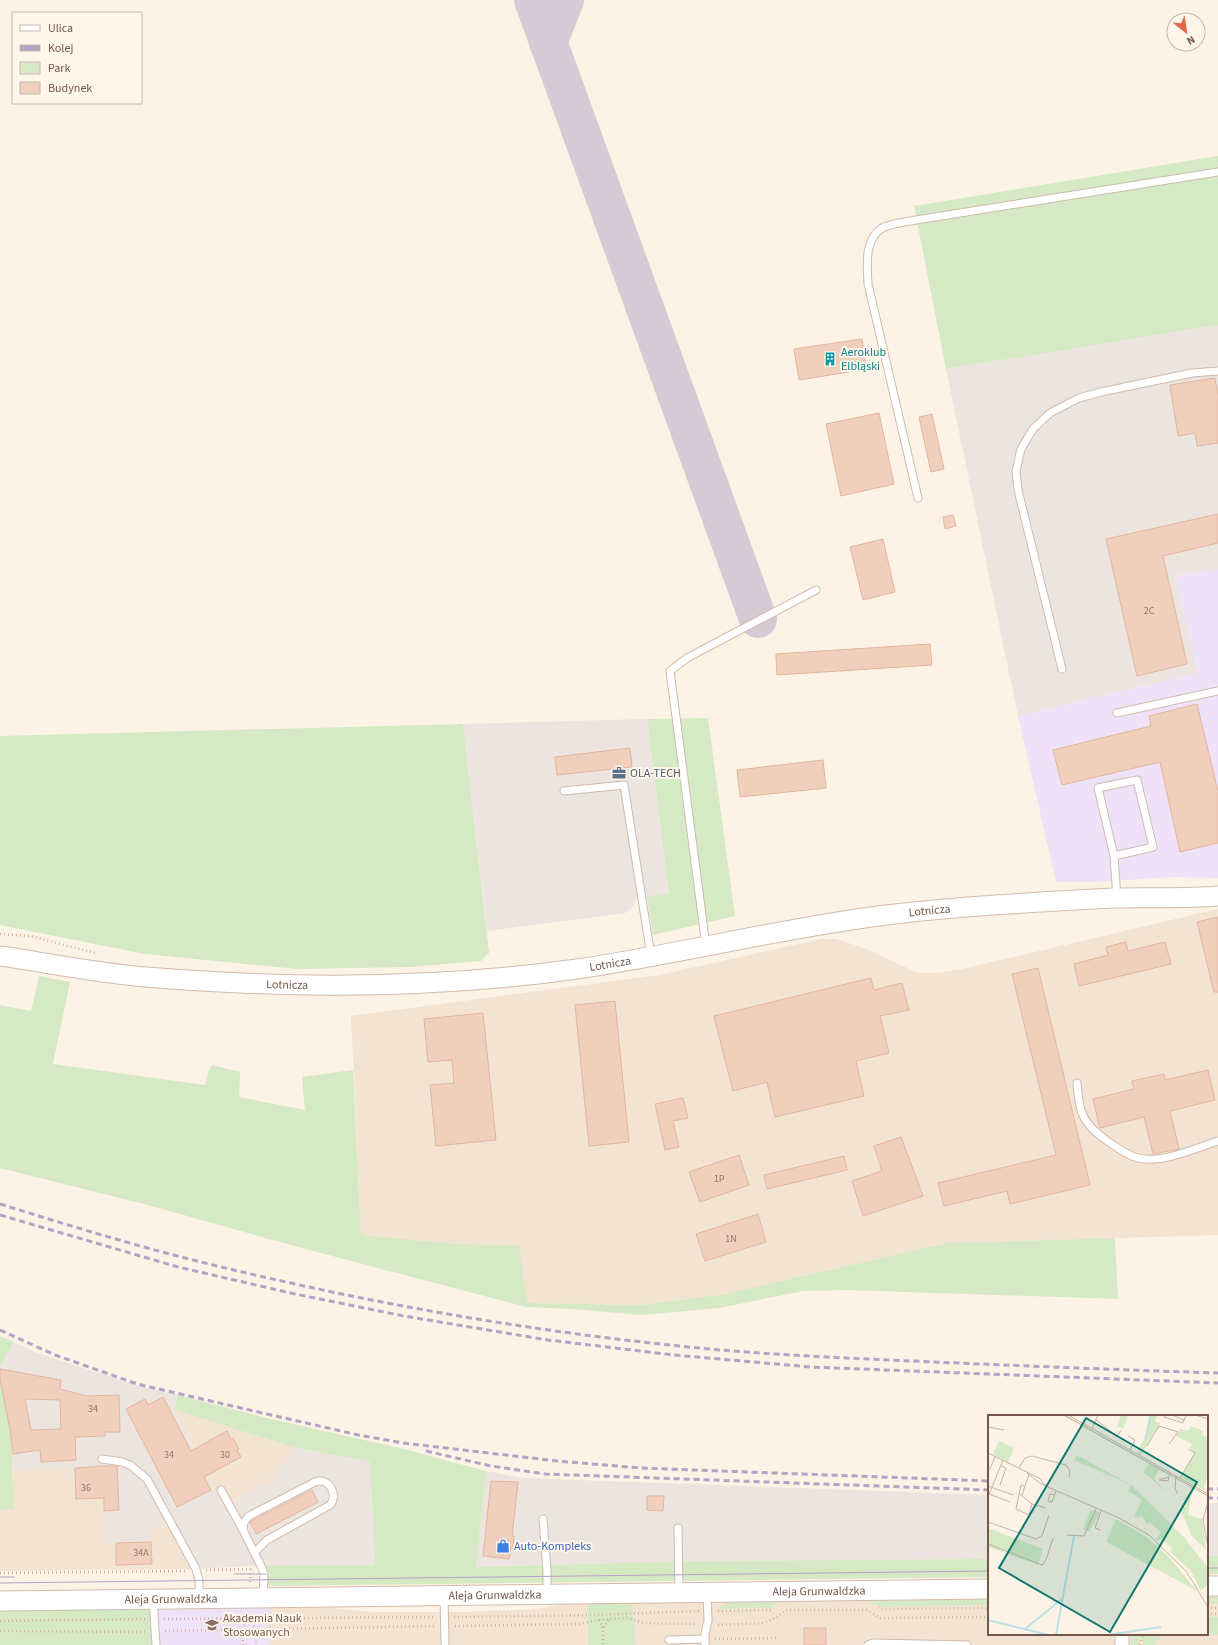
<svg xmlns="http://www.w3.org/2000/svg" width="1218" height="1645" font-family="'Source Sans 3',sans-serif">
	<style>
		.residential { fill: #f3e3d3 }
		.industrial { fill: #ece4df }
		.education { fill: #efe2f8 }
		.green { fill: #d5e9c4 }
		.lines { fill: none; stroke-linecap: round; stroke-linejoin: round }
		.taxiway { stroke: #d8cad5; stroke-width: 38 }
		.building { fill: #f1cfbd; stroke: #e3b59e; fill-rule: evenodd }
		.lane-casing { stroke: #cfbbae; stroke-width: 9 }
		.street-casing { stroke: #cfbbae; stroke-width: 15 }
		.secondary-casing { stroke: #d2bbac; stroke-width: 21 }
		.path { stroke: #d6b2a0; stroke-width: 2.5; stroke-dasharray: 1 3; stroke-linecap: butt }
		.lane { stroke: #fff; stroke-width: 7 }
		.street { stroke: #fff; stroke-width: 13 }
		.secondary { stroke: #fff; stroke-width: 19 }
		.tram { stroke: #b4a3c5; stroke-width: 1 }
		.rail { stroke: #b4a3c5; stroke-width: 3; stroke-dasharray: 6 4; stroke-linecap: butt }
		.labels { text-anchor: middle; stroke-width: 4; stroke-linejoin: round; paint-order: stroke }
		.number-label { font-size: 10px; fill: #937567 }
		.culture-label { font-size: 12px; fill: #0d838f; stroke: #fff6eb; text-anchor: start }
		.service-label { font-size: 12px; fill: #4e5e75; stroke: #fff6eb; text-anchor: start }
		.street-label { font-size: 12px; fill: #74574a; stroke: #fff6eb }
		.shop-label { font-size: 12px; fill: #366cbe; stroke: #fff6eb; text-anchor: start }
		.education-label { font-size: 12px; fill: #785e54; stroke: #fff6eb; text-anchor: start }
		.inset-river { fill: none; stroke: #bae1e5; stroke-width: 2 }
		.inset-road { fill: none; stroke: #c6b4a7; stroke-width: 1 }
		.view { fill: #0f766e; fill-opacity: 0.15; stroke: #0f766e; stroke-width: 2 }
		.inset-edge { fill: none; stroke: #74574a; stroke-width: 2 }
	</style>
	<rect width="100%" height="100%" fill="#fcf2e5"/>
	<g class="residential">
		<polygon points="1218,909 1218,1235 947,1243 725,1294 644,1305 526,1303 519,1245 458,1244 361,1235 351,1016 659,975 821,939 836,939 864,948 905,967 919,973 936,973 958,970"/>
		<polygon points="174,1410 293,1447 275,1478 222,1505"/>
		<polygon points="72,1468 72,1476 104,1475 106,1543 151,1542 150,1526 170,1522 196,1569 0,1571 0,1509 14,1509 12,1469"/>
		<polygon points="1207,1594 1218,1594 1218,1645 636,1645 632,1603 842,1598 989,1597 989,1634 1207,1634"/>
		<polygon points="567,1604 588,1604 588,1645 269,1645 269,1608 330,1608 371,1612 465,1612 536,1609"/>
	</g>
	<g class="industrial">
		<polygon points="1218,325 1218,569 1175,576 1198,673 1018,716 946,369"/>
		<polygon points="647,719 669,895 636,899 633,907 625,913 487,931 463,724"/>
		<polygon points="14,1342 37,1353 136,1385 178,1395 174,1410 222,1505 275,1478 293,1447 370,1462 375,1566 249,1566 196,1569 170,1522 150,1526 151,1542 106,1543 104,1475 72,1476 71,1468 12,1469 13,1454 10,1429 0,1379 0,1365"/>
		<polygon points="486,1471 523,1478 989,1495 989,1559 694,1561 476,1567"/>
		<rect x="1207" y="1503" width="11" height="53"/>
	</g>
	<g class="education">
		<polygon points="1218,569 1218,878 1175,877 1095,882 1056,882 1018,716 1198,673 1175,576"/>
		<polygon points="269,1608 269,1645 156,1645 154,1609"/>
	</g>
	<g class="green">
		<polygon points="1218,156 1218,325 946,369 914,206"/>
		<polygon points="708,718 735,916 653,935 647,897 669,894 647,719"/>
		<polygon points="463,724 489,953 481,961 410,967 297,969 145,954 0,925 0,736"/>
		<polygon points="39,976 70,982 53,1064 205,1085 208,1072 212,1065 240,1072 239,1097 305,1110 302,1077 353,1070 361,1235 458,1244 519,1245 527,1303 644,1305 725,1294 947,1243 1115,1238 1118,1299 847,1290 803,1291 719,1308 642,1315 573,1309 526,1307 287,1244 148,1205 0,1168 0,1005 31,1011"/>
		<polygon points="0,1336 14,1342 0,1365"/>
		<polygon points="0,1379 10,1429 13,1454 12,1469 14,1509 0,1509"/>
		<polygon points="178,1395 271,1419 400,1448 486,1471 476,1567 694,1561 989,1559 989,1577 264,1586 261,1566 375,1565 370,1462 293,1447 174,1410"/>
		<rect x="1207" y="1556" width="11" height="18"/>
		<rect x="1207" y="1597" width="11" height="7"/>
		<polygon points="989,1599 989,1605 880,1607 869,1601"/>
		<polygon points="779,1602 769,1608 717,1609 727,1603"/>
		<polygon points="632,1603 636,1645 588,1645 588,1604"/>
		<polygon points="154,1609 156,1645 0,1645 0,1610"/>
		<polygon points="1207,1617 1218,1617 1218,1635 1161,1636 1154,1645 1142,1645 1144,1634 1207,1634"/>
		<polygon points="1131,1634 1140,1634 1137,1645 1131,1645"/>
	</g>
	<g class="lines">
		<g class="taxiway">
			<polyline points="533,0 758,619"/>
			<polyline points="548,43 565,0"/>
		</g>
	</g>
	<g class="building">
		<polygon points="862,339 867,369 799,380 794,349"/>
		<polygon points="1215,378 1218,395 1218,443 1197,446 1195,433 1178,436 1170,385"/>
		<polygon points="879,413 894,484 841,496 826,424"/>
		<polygon points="932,414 944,469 931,472 919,417"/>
		<polygon points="1218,514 1218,543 1163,556 1187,664 1137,676 1106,539"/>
		<polygon points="953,515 956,526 945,529 943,517"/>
		<polygon points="883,539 895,592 863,600 850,547"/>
		<polygon points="930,644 932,665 777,675 776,654"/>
		<polygon points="1197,704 1218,791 1218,843 1180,852 1160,762 1062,785 1053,750 1151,726 1149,716"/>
		<polygon points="630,748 632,767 557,775 555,757"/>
		<polygon points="823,760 826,788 740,797 737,770"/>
		<polygon points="1218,917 1218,992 1214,992 1197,922"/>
		<polygon points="1126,942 1128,951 1165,942 1171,964 1079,986 1074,964 1108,955 1106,947"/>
		<polygon points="1038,968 1090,1185 1010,1204 1007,1191 944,1206 938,1183 1056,1155 1012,974"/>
		<polygon points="871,978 874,990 902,983 909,1010 880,1016 889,1053 856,1061 864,1096 775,1117 767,1082 733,1091 714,1016"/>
		<polygon points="615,1001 629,1142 589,1146 575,1005"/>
		<polygon points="483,1013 496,1140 436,1146 430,1085 454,1083 452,1060 428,1062 424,1019"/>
		<polygon points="1208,1070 1215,1100 1170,1111 1179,1149 1153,1154 1144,1117 1100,1128 1093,1099 1134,1089 1132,1081 1164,1074 1165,1080"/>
		<polygon points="683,1098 688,1118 673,1121 679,1147 665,1150 655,1104"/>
		<polygon points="901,1137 923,1196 863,1216 852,1181 882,1171 874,1146"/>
		<polygon points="739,1155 749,1185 700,1202 689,1172"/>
		<polygon points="844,1156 847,1170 767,1189 764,1175"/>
		<polygon points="758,1214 766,1242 705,1261 696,1234"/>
		<path d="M0,1369L61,1380L60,1389L87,1396L119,1395L120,1432H105V1436L75,1437L76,1460L41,1462L40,1450L13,1454L10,1429L0,1379ZM25,1399L60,1400L61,1429L31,1430Z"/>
		<polygon points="163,1397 191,1451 227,1431 231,1439 233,1438 239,1449 237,1450 241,1457 204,1477 211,1490 177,1507 126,1409 145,1399 148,1405"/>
		<polygon points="104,1466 117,1466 119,1510 104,1511 104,1498 76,1499 75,1468"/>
		<polygon points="491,1481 518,1482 512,1536 514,1536 513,1547 511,1547 509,1559 483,1556"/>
		<polygon points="312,1490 318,1502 256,1534 250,1522"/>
		<polygon points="647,1496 664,1496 663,1511 647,1510"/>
		<polygon points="151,1542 152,1564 116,1565 116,1543"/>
		<rect x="804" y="1628" width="22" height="17"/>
	</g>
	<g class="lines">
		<g class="lane-casing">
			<g id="lane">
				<path d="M918,498L868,284C867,265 864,240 882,228C891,223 906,222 916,220L1218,172"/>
				<polyline points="1062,669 1018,490 1016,471 1021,449 1033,429 1050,413 1079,398 1101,392 1192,373 1218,371"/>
				<polyline points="1117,713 1218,691"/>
				<polyline points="564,791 624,785 651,956"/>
				<polyline points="1114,856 1153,847 1137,780 1098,788 1114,856 1117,898"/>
				<polyline points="706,946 670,671 687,658 816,590"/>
				<path d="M1077,1083C1079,1112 1082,1123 1106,1140C1116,1147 1126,1155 1138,1158C1161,1164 1196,1148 1218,1141"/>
				<polyline points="102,1459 122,1462 130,1465 147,1479 196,1569 199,1580 199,1599"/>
				<polyline points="221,1490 243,1530"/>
				<polyline points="543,1519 547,1571 547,1593"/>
				<polyline points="678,1528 679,1591"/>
				<path d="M255,1552L267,1540L330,1505C339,1495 329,1477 315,1482L249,1516C244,1521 242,1525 244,1532L261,1566L264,1574L263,1598"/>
				<polyline points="444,1596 445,1643"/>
				<polyline points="153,1599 156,1645"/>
				<polyline points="669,1640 705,1639"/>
				<polyline points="705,1645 705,1633 708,1621 707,1593"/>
				<polyline points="868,1645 873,1643 967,1645"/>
			</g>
		</g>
		<g class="street-casing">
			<polyline id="street" points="1122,1634 1122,1645"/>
		</g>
		<g class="secondary-casing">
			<g id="secondary">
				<path id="s1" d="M0,956C48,963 97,973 146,977C289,989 434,989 577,969C680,954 782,928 886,915C962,906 1037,902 1113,898C1148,897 1183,899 1218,896"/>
				<polyline points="1207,1586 1218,1586"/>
				<path id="s2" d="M0,1601L989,1589"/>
			</g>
		</g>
		<g class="path">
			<polyline points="0,934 30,936 95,953"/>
			<polyline points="206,1570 251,1569"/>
			<polyline points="0,1573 187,1571"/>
			<polyline points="250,1582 251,1569"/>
			<polyline points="878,1607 882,1609 989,1608"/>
			<polyline points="1207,1608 1218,1608"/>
			<polyline points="718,1611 770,1610 774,1608"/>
			<polyline points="1207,1614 1218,1614"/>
			<polyline points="454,1617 594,1615 699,1611"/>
			<polyline points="164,1619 435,1617"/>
			<polyline points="249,1619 256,1629 256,1645"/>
			<polyline points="599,1620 603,1627 603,1645"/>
			<polyline points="0,1621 145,1619"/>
			<polyline points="718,1625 764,1623 777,1617 786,1610 867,1610 880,1618 989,1617"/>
			<polyline points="455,1626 579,1624 599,1620 627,1618 644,1623 697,1624"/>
			<polyline points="603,1627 609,1620"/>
			<polyline points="0,1631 146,1632"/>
			<polyline points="165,1631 436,1626"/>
			<polyline points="715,1639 777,1638"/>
			<polyline points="243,1645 242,1629 248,1619 248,1613"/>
			<polyline points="1140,1645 1143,1634"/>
		</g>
		<use href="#lane" class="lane"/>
		<use href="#street" class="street"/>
		<use href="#secondary" class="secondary"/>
		<g class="tram">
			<polyline points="1207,1568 1218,1568"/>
			<polyline points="234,1574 266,1574"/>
			<polyline points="0,1577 14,1577"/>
			<polyline points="0,1583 989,1571"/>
		</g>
		<g class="rail">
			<path d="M0,1204C61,1223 123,1242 185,1258C347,1299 513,1329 679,1346C763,1355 848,1358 933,1362C1028,1366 1123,1370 1218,1373"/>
			<polyline points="0,1215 178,1267 295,1294 404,1316 548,1340 674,1355 810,1367 1218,1383"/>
			<polyline points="0,1330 55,1355 137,1384 358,1435 403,1443 557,1461 641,1468 989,1481"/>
			<polyline points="426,1451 491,1466 545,1474 989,1490"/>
			<polyline points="1207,1489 1218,1489"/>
			<polyline points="1207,1498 1218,1498"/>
		</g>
	</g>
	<defs>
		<g id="building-bare" transform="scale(1.08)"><path d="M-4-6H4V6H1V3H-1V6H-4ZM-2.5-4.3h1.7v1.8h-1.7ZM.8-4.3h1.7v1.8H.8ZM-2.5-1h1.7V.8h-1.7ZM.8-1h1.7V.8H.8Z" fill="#0f9aa8" stroke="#fff6eb" stroke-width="2.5" paint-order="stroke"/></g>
		<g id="office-bare" transform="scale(1.08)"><path d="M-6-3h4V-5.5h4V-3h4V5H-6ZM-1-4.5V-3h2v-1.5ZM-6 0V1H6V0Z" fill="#5c6f8a" stroke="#fff6eb" stroke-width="2.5" paint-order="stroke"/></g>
		<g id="shop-bare" transform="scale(1.08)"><path d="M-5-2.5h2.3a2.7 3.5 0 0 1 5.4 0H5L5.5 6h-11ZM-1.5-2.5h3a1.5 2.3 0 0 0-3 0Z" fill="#3f7fe0" stroke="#fff6eb" stroke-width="2.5" paint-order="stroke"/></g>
		<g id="university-bare" transform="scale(1.08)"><path d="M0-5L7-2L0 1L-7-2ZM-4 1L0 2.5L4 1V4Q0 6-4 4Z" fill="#8d6e63" stroke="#fff6eb" stroke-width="2.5" paint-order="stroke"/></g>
	</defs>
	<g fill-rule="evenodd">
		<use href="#building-bare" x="830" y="359"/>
		<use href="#office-bare" x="619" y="773"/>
		<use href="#shop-bare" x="503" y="1546"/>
		<use href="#university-bare" x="212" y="1625"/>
	</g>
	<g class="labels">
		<g class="number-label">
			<text x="1149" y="614">2C</text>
			<text x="719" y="1182">1P</text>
			<text x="731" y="1242">1N</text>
			<text x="93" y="1412">34</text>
			<text x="169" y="1458">34</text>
			<text x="225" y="1458">30</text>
			<text x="86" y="1491">36</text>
			<text x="141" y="1556">34A</text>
		</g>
		<g class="culture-label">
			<text x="841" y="356">Aeroklub<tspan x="841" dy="14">Elbląski</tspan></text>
		</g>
		<g class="service-label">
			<text x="630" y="777">OLA-TECH</text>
		</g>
		<g class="street-label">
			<text dy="4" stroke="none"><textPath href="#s1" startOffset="937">Lotnicza</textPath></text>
			<text dy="4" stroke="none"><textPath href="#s1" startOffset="613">Lotnicza</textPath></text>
			<text dy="4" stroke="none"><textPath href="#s1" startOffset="289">Lotnicza</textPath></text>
			<text dy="4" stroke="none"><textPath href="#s2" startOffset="819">Aleja Grunwaldzka</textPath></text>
			<text dy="4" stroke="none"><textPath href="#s2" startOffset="495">Aleja Grunwaldzka</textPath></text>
			<text dy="4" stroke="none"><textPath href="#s2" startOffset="171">Aleja Grunwaldzka</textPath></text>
		</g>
		<g class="shop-label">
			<text x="514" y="1550">Auto-Kompleks</text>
		</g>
		<g class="education-label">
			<text x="223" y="1622">Akademia Nauk<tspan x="223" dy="14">Stosowanych</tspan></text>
		</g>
	</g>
	<g transform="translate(988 1415)">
		<rect width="220" height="220" fill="#fcf2e5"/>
		<path d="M74,0H77L182,59L181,60L171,55L166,64L181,79L155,57L161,49ZM133,0L140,1L135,14L129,11ZM161,0H169L167,7L172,8L153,40L149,38L158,20ZM202,11L215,16L214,20L220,22V59L216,72L220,77L193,62L206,38L202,33L204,29L188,21L192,14L200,16ZM11,26L26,33L20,47L5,39ZM89,40L143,70L195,121L220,153V169L213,176L203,156L182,137L184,134L173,123L170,126L168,124L173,117L161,107L159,109L153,100L151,103L146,101L154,85L140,76L143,70L86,45ZM200,79L203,80L200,100L214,104L218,135L204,121L192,94ZM103,95L112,97L101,117L95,114ZM128,104L159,122L181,142L209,176L118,127ZM0,113L55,134L50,150L1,132L0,134Z" fill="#d5e9c4"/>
		<path class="inset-river" d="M157,25L163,0M0,205L60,220M37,214L74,184M68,220L86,121M119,220L173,212"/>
		<path class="inset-road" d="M76,0L220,81M80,0L220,79M177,0L176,2L195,8L198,0M184,0L196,5M207,0L220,4M108,5L129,21L133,15M0,12L16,15M104,13L110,0M140,21L147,25L142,35M181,29L190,17M159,31L171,11L190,17M0,38L51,63L58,71M0,53L2,54L7,41M31,53L37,43L44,41L78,50L82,56L81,62M39,58L53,69L131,103L161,120L198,156L220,192M188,61L187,74L190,79M181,62L171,65L180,66L182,58M192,63L207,38L200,34M12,70L18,53L13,51M0,71L25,80M37,71L33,70L28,94L41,100L44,89M1,79L22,87M32,79L44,89L58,93M34,80L41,59M66,80L62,79L60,86L64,87L68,76M0,82L15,45M220,87L215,105L220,133M0,107L48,124L54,121L61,100M112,115L107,113L113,96M79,120L96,121L108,94M0,129L54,150L58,145L65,123"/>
		<path class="view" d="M98,3L209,67L122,217L11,153Z"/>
		<rect width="220" height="220" class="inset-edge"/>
	</g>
	<rect x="12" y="12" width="130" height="92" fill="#fff6eb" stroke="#c7b6ab"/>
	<rect x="20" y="25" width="20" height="6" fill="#ffffff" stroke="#c7b6ab"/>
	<text x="48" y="32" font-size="12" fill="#74574a">Ulica</text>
	<rect x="20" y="45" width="20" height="6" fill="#b4a3c5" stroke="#c7b6ab"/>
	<text x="48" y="52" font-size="12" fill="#74574a">Kolej</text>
	<rect x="20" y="62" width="20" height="12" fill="#d5e9c4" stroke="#c7b6ab"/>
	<text x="48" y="72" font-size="12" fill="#74574a">Park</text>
	<rect x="20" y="82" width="20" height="12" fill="#f1cfbd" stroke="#c7b6ab"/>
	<text x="48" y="92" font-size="12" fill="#74574a">Budynek</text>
	<g transform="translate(1186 32) rotate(150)"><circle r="19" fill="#fff6eb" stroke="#c7b6ab"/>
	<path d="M0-3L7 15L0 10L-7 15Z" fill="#e4664c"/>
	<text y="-6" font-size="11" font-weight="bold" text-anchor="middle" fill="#74574a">N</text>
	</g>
</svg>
